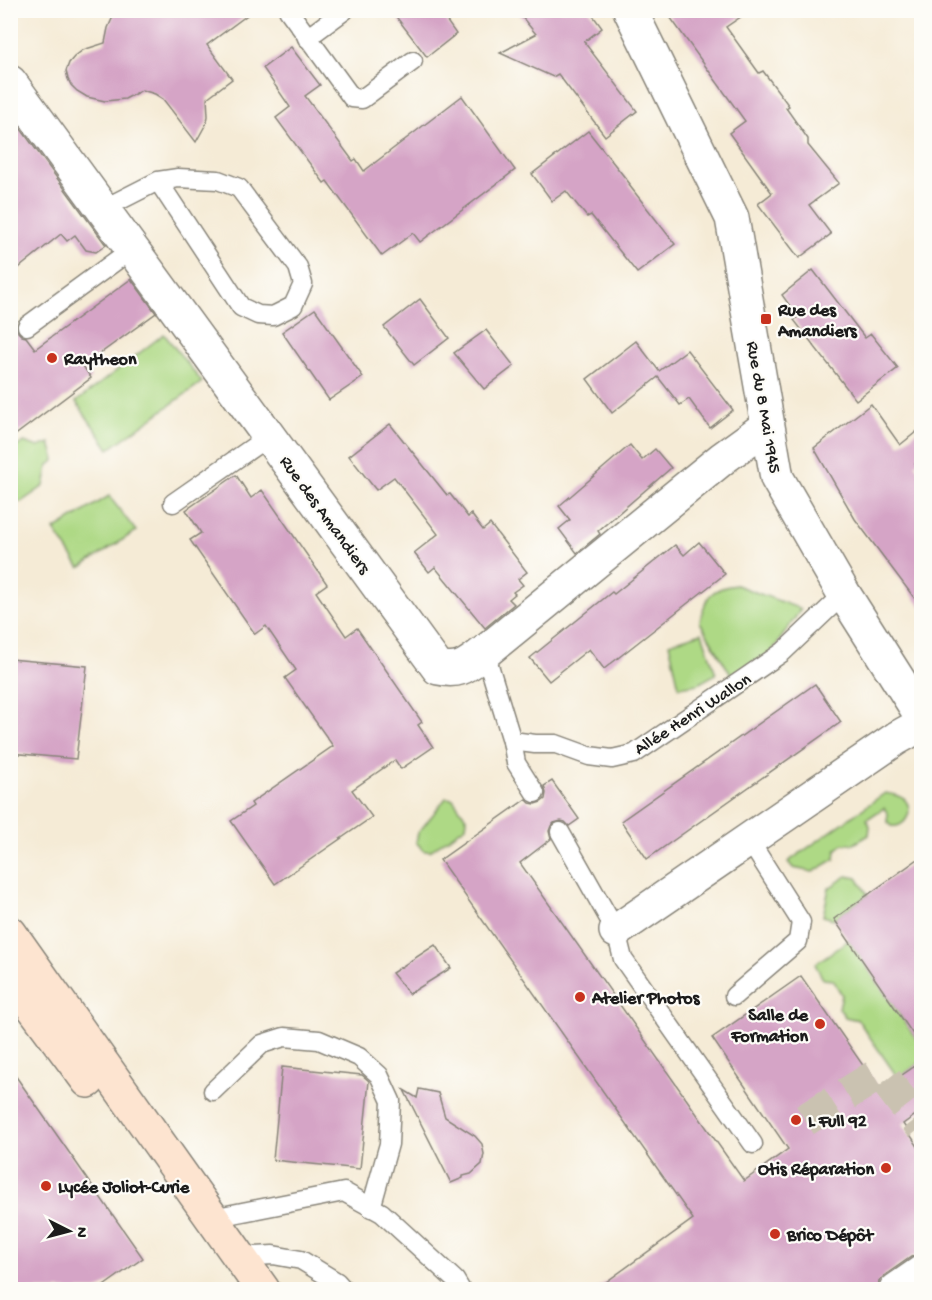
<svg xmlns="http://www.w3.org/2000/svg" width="932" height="1300" font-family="'Gochi Hand',sans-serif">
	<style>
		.green { fill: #aed985; stroke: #657a50; stroke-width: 1.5 }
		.building { fill: #d5a4c6 }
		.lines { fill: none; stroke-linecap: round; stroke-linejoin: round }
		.street-tunnel { stroke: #cac2b1; stroke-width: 33; stroke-dasharray: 33 16; stroke-linecap: butt }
		.lane-casing { stroke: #888479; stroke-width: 21 }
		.street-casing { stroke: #888479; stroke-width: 36 }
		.secondary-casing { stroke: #888479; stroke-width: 36 }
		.lane { stroke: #fff; stroke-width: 18 }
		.street { stroke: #fff; stroke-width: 33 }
		.secondary { stroke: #fde4d0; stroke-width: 33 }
		.poi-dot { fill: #c8321e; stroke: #fdfcf7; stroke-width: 2 }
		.labels { text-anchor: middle; stroke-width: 4.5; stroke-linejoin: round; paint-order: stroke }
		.poi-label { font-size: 18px; font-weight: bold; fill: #1c1c1c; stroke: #fdfcf7; text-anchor: start }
		.street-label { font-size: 18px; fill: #1c1c1c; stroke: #fdfcf7 }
	</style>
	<rect width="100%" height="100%" fill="#fdfcf7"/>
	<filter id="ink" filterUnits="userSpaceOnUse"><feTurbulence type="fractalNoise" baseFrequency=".0167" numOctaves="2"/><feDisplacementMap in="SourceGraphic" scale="12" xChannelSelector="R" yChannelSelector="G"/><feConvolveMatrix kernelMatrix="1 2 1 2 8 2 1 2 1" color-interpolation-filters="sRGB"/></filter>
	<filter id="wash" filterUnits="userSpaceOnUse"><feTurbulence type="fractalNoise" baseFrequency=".008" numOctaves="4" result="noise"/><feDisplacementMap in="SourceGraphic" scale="24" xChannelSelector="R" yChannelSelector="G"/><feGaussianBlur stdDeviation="1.35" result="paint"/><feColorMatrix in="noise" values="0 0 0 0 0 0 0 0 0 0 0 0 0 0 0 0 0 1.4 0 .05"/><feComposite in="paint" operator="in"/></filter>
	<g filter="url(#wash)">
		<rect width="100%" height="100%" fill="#f5ebd6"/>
		<g class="green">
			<polygon points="164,334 202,382 109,449 76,402"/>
			<polygon points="24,442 38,447 50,443 55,460 48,466 44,486 21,502 10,502 11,450"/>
			<polygon points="109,496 136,531 80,568 54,530"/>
			<path d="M736,585L801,609L771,653L731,675L700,622C705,598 709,588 736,585Z"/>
			<polygon points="702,633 716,674 698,684 679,687 669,643"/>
			<path d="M885,793C891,794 899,795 904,799C915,809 906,829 891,826L887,821L888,814L884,808L867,819L870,826L869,835L854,844H843L836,850L835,859L813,872L793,868L788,862Z"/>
			<polygon points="446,798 453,799 467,819 466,826 430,851 424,851 416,842 418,833"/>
			<polygon points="847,876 857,878 868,895 834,919 823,916 829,888"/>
			<polygon points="849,940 921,1046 921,1062 898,1078 858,1020 845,1017 839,1008 842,995 833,980 823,979 815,964"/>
		</g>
		<g id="blocks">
			<g class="building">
				<polygon points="116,10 254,10 207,45 232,79 207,98 208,116 207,122 196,142 163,99 155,94 142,90 125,99 105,101 87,97 77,91 71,85 68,79 66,71 69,63 74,57 83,50 105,43 108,28"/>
				<polygon points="391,10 439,10 456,34 427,57"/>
				<polygon points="516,10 589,10 602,28 584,42 637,111 605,136 558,74 553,77 500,53 536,34"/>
				<polygon points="665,10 751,10 726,27 759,73 763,71 789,106 786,108 808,139 808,145 839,183 809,205 831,234 799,258 758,204 772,193 729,133 745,121"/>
				<polygon points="291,47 320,85 305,96 353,161 356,159 364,171 462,96 515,170 420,242 413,233 382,256 327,181 324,183 276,118 290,107 263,68"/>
				<polygon points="10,114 106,245 96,252 86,250 75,235 67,241 61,234 10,275"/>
				<polygon points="588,131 630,184 629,185 675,244 637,273 591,215 587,217 566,191 552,201 532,174"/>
				<polygon points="813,270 865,338 871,334 898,368 856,400 794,320 798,317 782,295"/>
				<polygon points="131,279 156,313 83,366 91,378 10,439 10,316 16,324 18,332 22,336 26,337 35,349"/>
				<polygon points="420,299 449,338 414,365 384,327"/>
				<polygon points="315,309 363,377 329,400 282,332"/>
				<polygon points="486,330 514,366 484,389 454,353"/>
				<polygon points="636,341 659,371 687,350 733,410 710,428 689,399 680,405 658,377 612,413 587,379"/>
				<polygon points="871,404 900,445 921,428 921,460 915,464 921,474 921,607 855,519 814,448"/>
				<polygon points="390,424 447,495 450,494 468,517 471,514 483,530 490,524 527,572 518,579 523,585 513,592 515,594 509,599 514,604 485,628 435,567 429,572 414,553 438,534 394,477 376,490 349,456"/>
				<polygon points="630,445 642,460 655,449 671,468 598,531 600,534 577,553 559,529 570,520 559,506"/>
				<polygon points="236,475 251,498 262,490 327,584 316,592 346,636 357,628 422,722 418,725 433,747 401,769 395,760 352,790 372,817 275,884 231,821 253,806 251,803 333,746 285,678 296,670 266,626 255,634 190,540 201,533 186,510"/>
				<polygon points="699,542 725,574 604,669 589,649 549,681 530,658 612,592 614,594 675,545 684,555"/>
				<polygon points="10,659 87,666 76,759 10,753"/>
				<polygon points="815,684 841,722 647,859 621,821"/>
				<polygon points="552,781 579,819 569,826 565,822 561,821 554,823 551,826 549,831 551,839 520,863 744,1181 788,1149 712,1038 801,976 880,1090 921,1062 921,1111 903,1124 921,1151 921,1253 911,1257 885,1275 879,1281 878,1290 595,1290 693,1219 440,860 526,799 530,803 535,804 541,802 545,799 546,793 544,786"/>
				<polygon points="921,857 921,1046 834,919"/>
				<polygon points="435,945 451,968 409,994 392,973"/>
				<polygon points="282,1067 362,1075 369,1081 360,1169 273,1160"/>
				<polygon points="10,1068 143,1258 98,1290 10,1290"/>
				<polygon points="419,1089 438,1093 445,1117 475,1136 482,1144 484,1154 482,1164 471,1174 463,1176 463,1178 451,1183 404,1090 417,1098"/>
			</g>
		</g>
	</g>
	<g filter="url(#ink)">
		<use href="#blocks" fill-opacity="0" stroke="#888479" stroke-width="1.5"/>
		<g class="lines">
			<polyline class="street-tunnel" points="805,1120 880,1073 922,1127"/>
			<g class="lane-casing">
				<g id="lane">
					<polyline points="288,10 352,98 362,99 413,61"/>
					<polyline points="307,38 345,10"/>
					<polyline points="103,209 158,181 178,178 218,180 239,188 298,267 303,284 293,306 273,316 258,315 241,307 158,181"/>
					<polyline points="27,326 132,249"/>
					<polyline points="173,503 269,436"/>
					<polyline points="485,652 512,741 516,763 535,793"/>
					<polyline points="512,741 535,744 556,744 589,756 612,759 634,754 783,652 844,594"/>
					<polyline points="560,832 616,931 623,959 753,1144"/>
					<polyline points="734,996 798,941 801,922 749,840"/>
					<polyline points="213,1091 262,1044 284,1037 319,1040 359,1057 379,1075 391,1101 389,1144 371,1208"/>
					<polyline points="212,1218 344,1192 382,1213 455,1280 461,1290"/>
					<polyline points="240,1257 273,1255 301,1260 337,1282 344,1290"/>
				</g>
			</g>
			<g class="street-casing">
				<g id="street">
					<polyline points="630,10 732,218 777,478 844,594 922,717"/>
					<path d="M10,82L438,668C461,673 467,665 485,652L723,458L767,426"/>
					<polyline points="616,931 897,738 922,724"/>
					<polyline points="896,1290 922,1272"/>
				</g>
			</g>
			<g class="secondary-casing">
				<g id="secondary">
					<polyline points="10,933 263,1290"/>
					<polyline points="10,976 88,1081"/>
				</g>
			</g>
			<use href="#lane" class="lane"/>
			<use href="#street" class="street"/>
			<use href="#secondary" class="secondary"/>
		</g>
	</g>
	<g class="poi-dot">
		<rect x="760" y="313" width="12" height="12" rx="3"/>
		<circle cx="52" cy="358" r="6"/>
		<circle cx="580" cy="997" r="6"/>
		<circle cx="820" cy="1024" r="6"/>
		<circle cx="796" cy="1120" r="6"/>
		<circle cx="886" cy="1168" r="6"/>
		<circle cx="46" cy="1186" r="6"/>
		<circle cx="775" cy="1234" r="6"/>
	</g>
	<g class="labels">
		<g class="poi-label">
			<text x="778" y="315">Rue des<tspan x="778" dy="21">Amandiers</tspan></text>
			<text x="64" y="364">Raytheon</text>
			<text x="592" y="1003">Atelier Photos</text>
			<text x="808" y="1020" text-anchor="end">Salle de<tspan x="808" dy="21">Formation</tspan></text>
			<text x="808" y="1126">L Full 92</text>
			<text x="874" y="1174" text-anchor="end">Otis Réparation</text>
			<text x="58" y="1192">Lycée Joliot-Curie</text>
			<text x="787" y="1240">Brico Dépôt</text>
		</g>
		<g class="street-label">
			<text transform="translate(765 407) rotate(80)" y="6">Rue du 8 Mai 1945</text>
			<text transform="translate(326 514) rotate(54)" y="6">Rue des Amandiers</text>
			<text transform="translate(692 713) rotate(-33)" y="6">Allée Henri Wallon</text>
		</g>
	</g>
	<rect width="932" height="1300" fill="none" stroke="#fdfcf7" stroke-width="36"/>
	<g transform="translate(69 1231) rotate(96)" stroke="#fdfcf7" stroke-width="4.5" paint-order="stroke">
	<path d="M0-4.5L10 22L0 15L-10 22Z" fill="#1c1c1c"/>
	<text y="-9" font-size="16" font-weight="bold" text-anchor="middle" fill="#1c1c1c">N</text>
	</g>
</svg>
